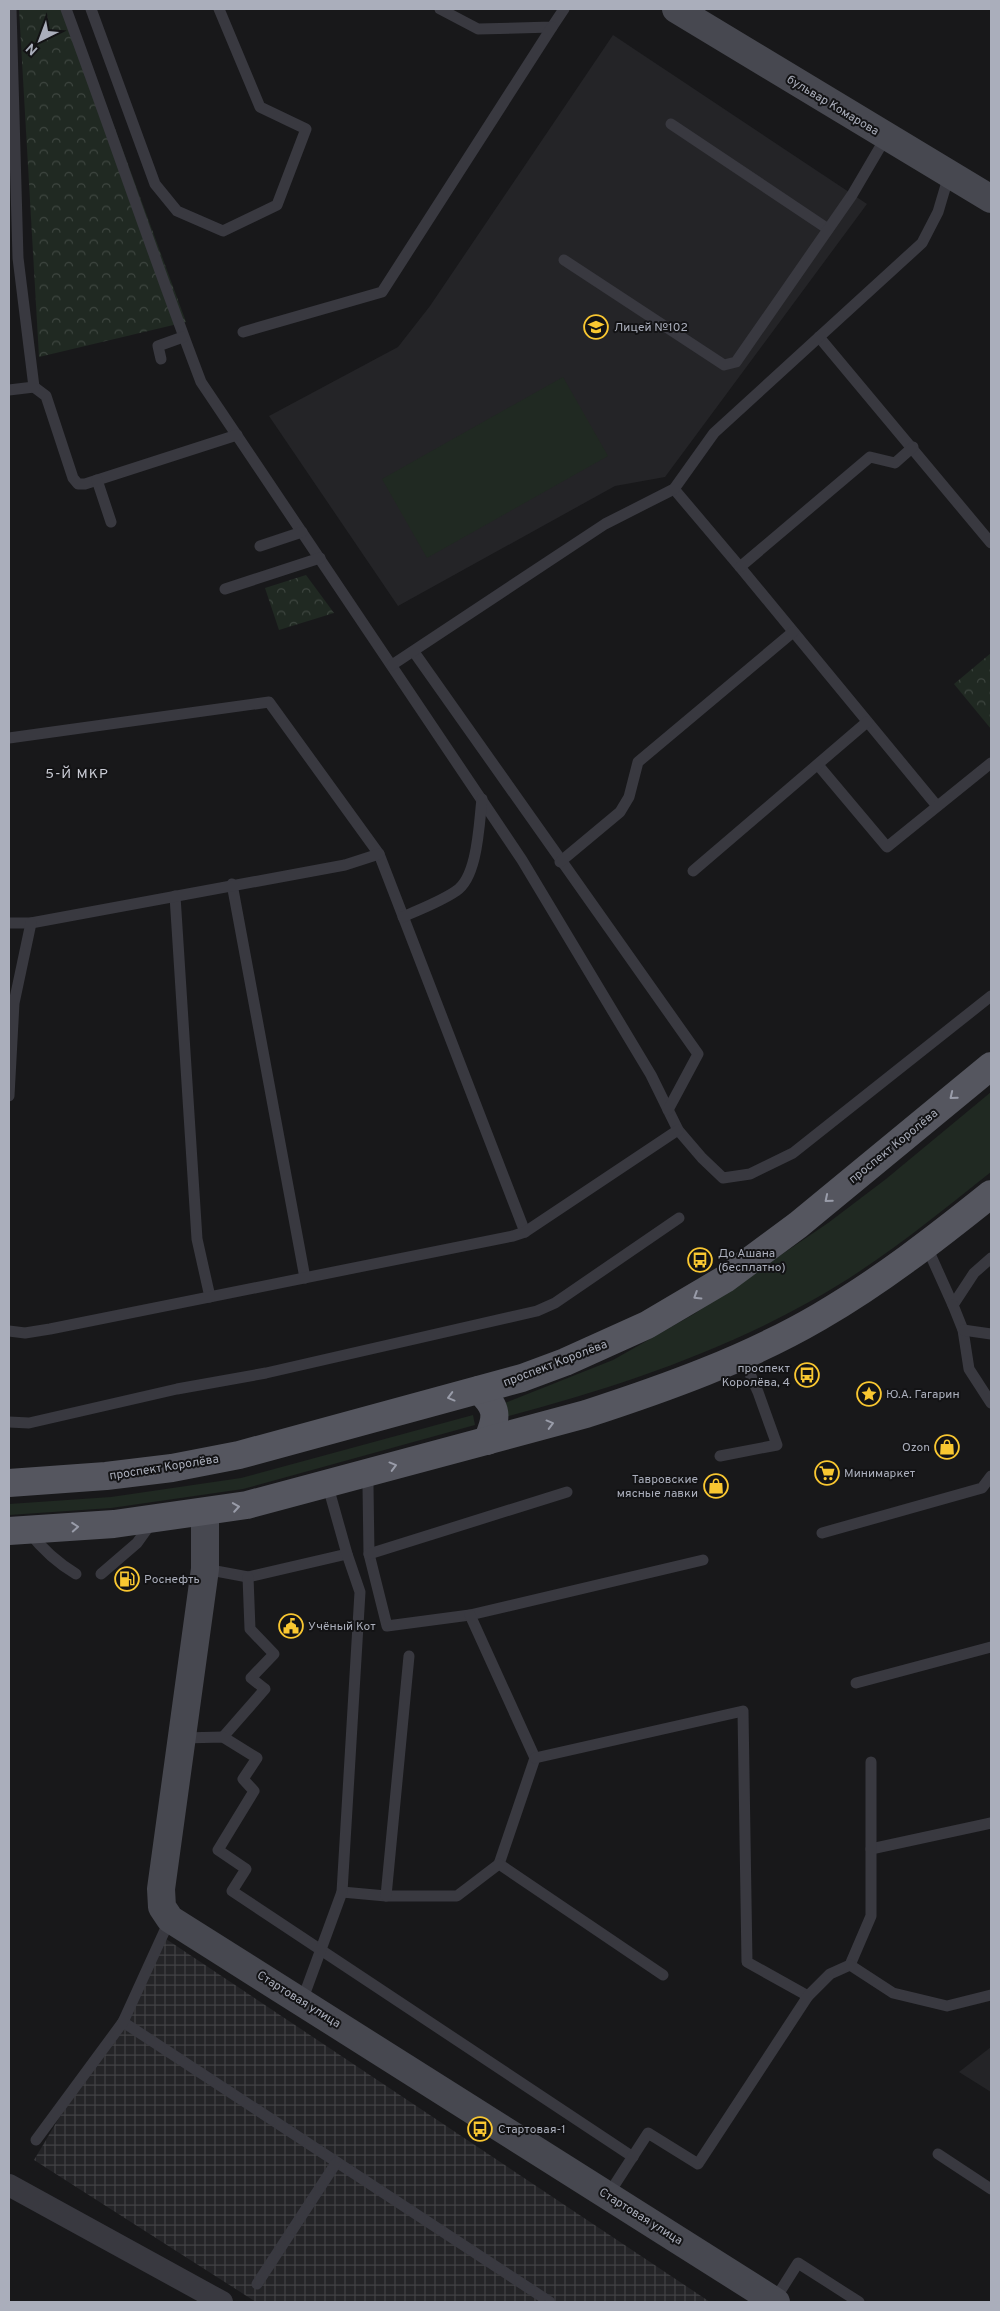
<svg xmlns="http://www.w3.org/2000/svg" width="1000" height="2311" font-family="Overpass,sans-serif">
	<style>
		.built { fill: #242427 }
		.industrial { fill: url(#industrial-grid) }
		.grass { fill: #202922 }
		.park { fill: url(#park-crowns) }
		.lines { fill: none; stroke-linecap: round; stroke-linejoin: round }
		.lane { stroke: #393940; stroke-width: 11 }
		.street { stroke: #393940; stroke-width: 22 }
		.secondary { stroke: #474850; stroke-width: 28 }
		.primary { stroke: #55565f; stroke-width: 28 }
		.oneway { stroke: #999ca9 }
		.labels { text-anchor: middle; stroke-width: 4; stroke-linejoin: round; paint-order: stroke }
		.street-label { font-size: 12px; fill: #aaaebb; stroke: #131315 }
		.poi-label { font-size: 12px; fill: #aaaebb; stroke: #131315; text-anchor: start }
		.neighbourhood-label { font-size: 14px; letter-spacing: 1px; fill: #cbcdd6; stroke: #131315 }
	</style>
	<defs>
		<pattern id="industrial-grid" width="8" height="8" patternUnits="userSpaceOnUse" patternTransform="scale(1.25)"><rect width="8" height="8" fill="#242427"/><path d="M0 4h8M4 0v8" fill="none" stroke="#414144"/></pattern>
		<pattern id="park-crowns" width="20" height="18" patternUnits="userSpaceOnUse" patternTransform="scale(1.25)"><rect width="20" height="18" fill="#202922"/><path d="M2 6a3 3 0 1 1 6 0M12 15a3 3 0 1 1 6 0" fill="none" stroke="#3e4640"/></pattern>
	</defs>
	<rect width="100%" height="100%" fill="#18181a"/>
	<g class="built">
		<polygon points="613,35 867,204 665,477 615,486 398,606 269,416 398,347 430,306"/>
		<polygon points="991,2047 991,2092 959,2072"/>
	</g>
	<polygon class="industrial" points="166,1939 710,2302 256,2302 34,2160"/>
	<g class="grass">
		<polygon points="563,377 608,456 427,558 382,479"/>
		<path d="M991,1092V1172C933,1218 875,1266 809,1302C714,1355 610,1389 505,1417V1403L613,1360L694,1314L828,1223L886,1179Z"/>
		<polygon points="473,1415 475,1425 243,1489 111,1508 9,1515 9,1504 111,1497 241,1478"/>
	</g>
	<g class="park">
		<polygon points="19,9 71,9 186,322 39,357"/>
		<polygon points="306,575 334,613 279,630 265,588"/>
		<polygon points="991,653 991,729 954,684"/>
	</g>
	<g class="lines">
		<g class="lane">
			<path d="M66,9C112,133 154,259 201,382L522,860L651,1075L678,1130L702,1158L723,1178L750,1174L793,1153L991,996"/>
			<polyline points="91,9 155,184 177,211 223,231 277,205 306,129 260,107 219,9"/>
			<polyline points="440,9 478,29 552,27 564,9"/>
			<polyline points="671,124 828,229"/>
			<polyline points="564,260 724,365 736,362 852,195 886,137"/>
			<polyline points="243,332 382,292 552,27"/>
			<polyline points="819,337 991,543"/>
			<polyline points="161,359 158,346 183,337"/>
			<polyline points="34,387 46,396 73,478 78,484 85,484 237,435"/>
			<polyline points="9,390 34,387 18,258 11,9"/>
			<polyline points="97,480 111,522"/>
			<polyline points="674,489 740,567 937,806"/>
			<polyline points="260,546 302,532"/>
			<polyline points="740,567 870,457 895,463 913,447"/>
			<polyline points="225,589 320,558"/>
			<polyline points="414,652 698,1054 668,1110"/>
			<polyline points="392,665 605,524 674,489 714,433 922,243 938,212 949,175"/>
			<polyline points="9,738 269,702 379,854 525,1232"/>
			<polyline points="818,765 887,847 991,763"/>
			<polyline points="560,862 620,812 629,797 638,762 793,632"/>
			<polyline points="693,871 867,722"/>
			<polyline points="232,884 305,1278"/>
			<polyline points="175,896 197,1239 210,1297"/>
			<path d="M403,917C420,909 440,902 456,891C478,877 479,823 482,799"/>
			<polyline points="9,923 31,923 345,865 379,854"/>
			<polyline points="9,1096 14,1003 31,923"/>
			<polyline points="926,1245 953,1305 974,1273 991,1258"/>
			<polyline points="953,1305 963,1330 969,1369 991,1403"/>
			<polyline points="963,1330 991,1334"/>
			<polyline points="9,1331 25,1333 50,1329 513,1236 525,1232 678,1130"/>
			<polyline points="9,1422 29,1423 177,1389 266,1373 537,1311 555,1303 679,1218"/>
			<polyline points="720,1456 777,1445 758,1392 742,1356"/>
			<polyline points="365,1474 368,1486 369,1554 387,1626 470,1615 703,1560"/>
			<path d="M29,1532C43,1550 56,1562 76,1574"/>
			<polyline points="822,1533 982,1488 991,1476"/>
			<polyline points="369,1554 567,1492"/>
			<polyline points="205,1569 248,1577 347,1554"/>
			<polyline points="101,1574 137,1543 152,1522"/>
			<polyline points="470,1615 535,1758 499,1864"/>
			<polyline points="856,1683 991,1647"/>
			<polyline points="223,1737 265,1689 251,1678 274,1654 250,1629 248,1577"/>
			<polyline points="183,1738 223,1737 257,1758 243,1779 254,1791 218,1850 246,1869 232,1891 633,2157"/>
			<polyline points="535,1758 743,1711 747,1962 808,1996"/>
			<polyline points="871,1849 991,1823"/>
			<polyline points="342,1892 386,1896 457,1896 499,1864 663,1975"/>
			<polyline points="386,1896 409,1656"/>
			<polyline points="850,1965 871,1916 871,1762"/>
			<polyline points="302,2001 342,1892 360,1592 347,1554 327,1483"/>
			<polyline points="123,2022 550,2302"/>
			<polyline points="36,2140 123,2022 170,1919"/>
			<polyline points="938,2154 991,2189"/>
			<polyline points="608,2195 648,2133 698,2164 808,1996 830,1974 850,1965 893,1993 947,2006 991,1995"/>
			<polyline points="257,2284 336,2163"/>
			<polyline points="774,2301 798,2263 859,2302"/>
		</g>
		<polyline class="street" points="9,2185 222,2302"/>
		<g class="secondary">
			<polyline points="676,9 991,199"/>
			<polyline points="205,1512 205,1569 161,1889 162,1907 170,1919 776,2302"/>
		</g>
		<g class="primary">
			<path d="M479,1390C498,1408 498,1416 487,1441"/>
			<polyline points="9,1483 106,1476 172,1468 239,1455 522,1378 565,1362 647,1325 725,1279 798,1225 991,1066"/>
			<path d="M9,1531L114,1524L247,1505L586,1414C666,1388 747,1359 819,1317C881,1281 936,1238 991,1194"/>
		</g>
	</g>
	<defs><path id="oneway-chevron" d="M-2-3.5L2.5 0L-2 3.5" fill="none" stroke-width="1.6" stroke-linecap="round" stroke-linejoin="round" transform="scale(1.25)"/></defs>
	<g class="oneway">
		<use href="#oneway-chevron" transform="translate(953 1096) rotate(141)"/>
		<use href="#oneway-chevron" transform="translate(828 1199) rotate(140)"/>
		<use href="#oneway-chevron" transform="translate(697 1296) rotate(148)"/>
		<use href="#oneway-chevron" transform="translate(451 1397) rotate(165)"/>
		<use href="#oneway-chevron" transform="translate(550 1424) rotate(-15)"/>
		<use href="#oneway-chevron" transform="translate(393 1466) rotate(-15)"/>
		<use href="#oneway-chevron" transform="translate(236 1507) rotate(-9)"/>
		<use href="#oneway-chevron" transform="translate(75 1527) rotate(-4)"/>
	</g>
	<defs>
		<g id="school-ring" transform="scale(1.25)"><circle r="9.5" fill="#131315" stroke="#f9c731" stroke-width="1.5"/><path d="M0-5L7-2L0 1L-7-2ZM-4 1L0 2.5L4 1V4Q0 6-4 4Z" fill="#f9c731"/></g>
		<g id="bus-ring" transform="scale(1.25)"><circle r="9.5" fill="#131315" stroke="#f9c731" stroke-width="1.5"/><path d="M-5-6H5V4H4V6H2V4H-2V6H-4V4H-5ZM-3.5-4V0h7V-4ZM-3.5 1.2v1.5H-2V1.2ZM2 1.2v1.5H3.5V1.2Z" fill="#f9c731"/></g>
		<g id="sight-ring" transform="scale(1.25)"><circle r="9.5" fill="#131315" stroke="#f9c731" stroke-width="1.5"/><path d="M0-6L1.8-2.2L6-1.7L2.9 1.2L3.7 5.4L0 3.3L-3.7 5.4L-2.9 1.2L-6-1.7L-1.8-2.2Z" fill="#f9c731"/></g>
		<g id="shop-ring" transform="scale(1.25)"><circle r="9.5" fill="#131315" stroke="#f9c731" stroke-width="1.5"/><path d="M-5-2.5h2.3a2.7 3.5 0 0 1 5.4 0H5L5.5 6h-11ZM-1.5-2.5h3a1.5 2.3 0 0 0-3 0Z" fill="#f9c731"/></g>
		<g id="supermarket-ring" transform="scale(1.25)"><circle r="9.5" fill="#131315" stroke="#f9c731" stroke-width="1.5"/><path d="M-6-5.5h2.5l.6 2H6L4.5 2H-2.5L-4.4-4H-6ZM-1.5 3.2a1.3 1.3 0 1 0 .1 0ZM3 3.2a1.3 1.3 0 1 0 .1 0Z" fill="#f9c731"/></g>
		<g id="fuel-ring" transform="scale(1.25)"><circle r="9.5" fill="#131315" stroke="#f9c731" stroke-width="1.5"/><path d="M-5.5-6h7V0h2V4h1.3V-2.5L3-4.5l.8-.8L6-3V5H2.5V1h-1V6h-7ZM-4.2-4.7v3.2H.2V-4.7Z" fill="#f9c731"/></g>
		<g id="civic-ring" transform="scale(1.25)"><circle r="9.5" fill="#131315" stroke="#f9c731" stroke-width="1.5"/><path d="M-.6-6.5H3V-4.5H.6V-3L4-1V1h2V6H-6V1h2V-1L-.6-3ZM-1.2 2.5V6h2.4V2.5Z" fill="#f9c731"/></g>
	</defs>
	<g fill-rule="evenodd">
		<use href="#school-ring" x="596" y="327"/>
		<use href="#bus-ring" x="700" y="1260"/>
		<use href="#bus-ring" x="807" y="1375"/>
		<use href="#sight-ring" x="869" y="1394"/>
		<use href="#shop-ring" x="947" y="1447"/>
		<use href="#supermarket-ring" x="827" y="1473"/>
		<use href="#shop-ring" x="716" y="1486"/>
		<use href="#fuel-ring" x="127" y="1579"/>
		<use href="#civic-ring" x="291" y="1626"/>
		<use href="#bus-ring" x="480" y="2129"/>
	</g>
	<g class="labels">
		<g class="street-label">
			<text transform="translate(833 105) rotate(31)" y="4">бульвар Комарова</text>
			<text transform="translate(893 1146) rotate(-39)" y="4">проспект Королёва</text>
			<text transform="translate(555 1363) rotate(-21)" y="4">проспект Королёва</text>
			<text transform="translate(164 1467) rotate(-9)" y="4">проспект Королёва</text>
			<text transform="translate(299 1999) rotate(32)" y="4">Стартовая улица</text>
			<text transform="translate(641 2216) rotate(32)" y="4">Стартовая улица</text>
		</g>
		<g class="poi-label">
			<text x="614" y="331">Лицей №102</text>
			<text x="718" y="1257">До Ашана<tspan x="718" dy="14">(бесплатно)</tspan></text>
			<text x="790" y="1372" text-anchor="end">проспект<tspan x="790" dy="14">Королёва, 4</tspan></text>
			<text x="886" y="1398">Ю.А. Гагарин</text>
			<text x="930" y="1451" text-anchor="end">Ozon</text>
			<text x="844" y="1477">Минимаркет</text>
			<text x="698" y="1483" text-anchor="end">Тавровские<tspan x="698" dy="14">мясные лавки</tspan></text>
			<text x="144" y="1583">Роснефть</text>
			<text x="308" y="1630">Учёный Кот</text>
			<text x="498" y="2133">Стартовая-1</text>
		</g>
		<g class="neighbourhood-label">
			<text x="77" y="778">5-Й МКР</text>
		</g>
	</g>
	<rect width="1000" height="2311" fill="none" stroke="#aaaebb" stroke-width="20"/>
	<g transform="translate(40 40) rotate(222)" stroke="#131315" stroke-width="4" paint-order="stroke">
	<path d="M0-4L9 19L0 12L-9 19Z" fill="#aaaebb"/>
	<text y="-8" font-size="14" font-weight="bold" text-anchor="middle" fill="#aaaebb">N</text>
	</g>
</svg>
